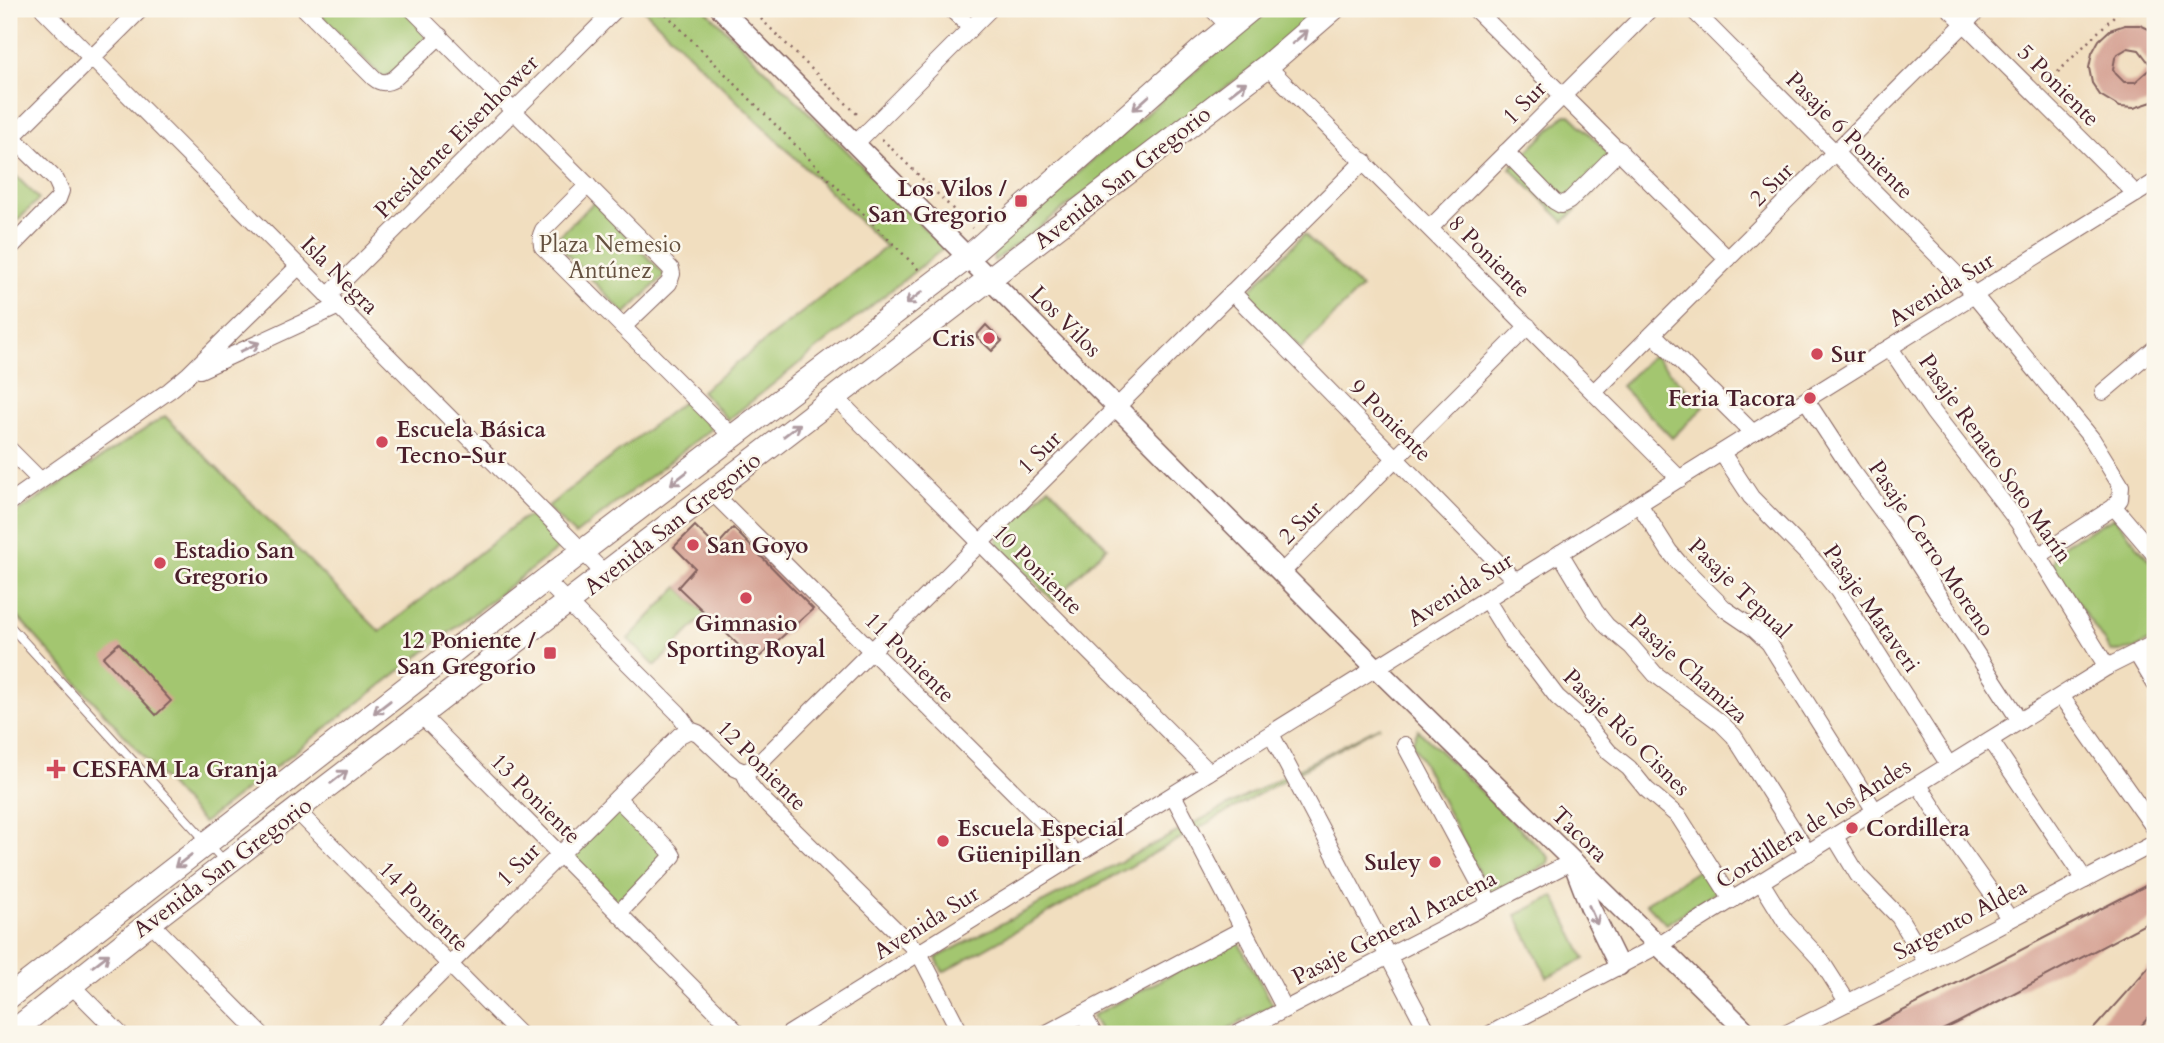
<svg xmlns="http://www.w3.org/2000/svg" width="2164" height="1043" font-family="Cardo,serif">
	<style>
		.green { fill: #a3c670; stroke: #76724e; stroke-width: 2 }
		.building { fill: #d5a193; fill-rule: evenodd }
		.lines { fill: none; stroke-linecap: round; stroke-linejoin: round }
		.service-casing { stroke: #84625f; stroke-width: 10 }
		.minor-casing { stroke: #84625f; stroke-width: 18 }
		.tertiary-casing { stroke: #84625f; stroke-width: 22 }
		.secondary-casing { stroke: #84625f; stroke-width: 25 }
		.path { stroke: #84625f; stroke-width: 2.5; stroke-dasharray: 2 5; stroke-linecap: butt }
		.service { stroke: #fff; stroke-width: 8 }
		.minor { stroke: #fff; stroke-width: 16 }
		.tertiary { stroke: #fff; stroke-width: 19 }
		.secondary { stroke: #fff; stroke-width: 23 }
		.oneway { stroke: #ae9aa0 }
		.poi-dot { fill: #d1495b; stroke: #fbf7ec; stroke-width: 2.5 }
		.labels { text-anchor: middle; stroke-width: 5; stroke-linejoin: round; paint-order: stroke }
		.street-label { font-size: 23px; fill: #4a1f2b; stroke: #fbf7ec }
		.poi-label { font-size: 23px; font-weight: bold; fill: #4a1f2b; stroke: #fbf7ec; text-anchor: start }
		.park-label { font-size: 23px; fill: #655140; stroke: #fbf7ec }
	</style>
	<rect width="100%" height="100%" fill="#fbf7ec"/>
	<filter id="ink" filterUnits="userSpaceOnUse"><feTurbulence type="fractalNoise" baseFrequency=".0143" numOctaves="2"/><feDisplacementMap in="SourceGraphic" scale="14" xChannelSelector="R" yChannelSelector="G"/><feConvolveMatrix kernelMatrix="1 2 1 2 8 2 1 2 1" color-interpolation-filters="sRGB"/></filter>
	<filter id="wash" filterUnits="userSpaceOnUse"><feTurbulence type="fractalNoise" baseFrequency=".00686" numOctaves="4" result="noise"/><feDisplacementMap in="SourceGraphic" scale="28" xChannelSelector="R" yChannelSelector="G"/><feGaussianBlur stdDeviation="1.57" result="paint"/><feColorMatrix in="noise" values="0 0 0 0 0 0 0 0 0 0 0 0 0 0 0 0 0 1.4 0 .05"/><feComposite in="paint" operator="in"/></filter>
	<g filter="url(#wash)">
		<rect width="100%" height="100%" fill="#f1debf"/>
		<g class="green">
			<polygon points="315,9 404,9 422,27 426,35 424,41 391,74 382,77"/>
			<polygon points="643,9 705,9 944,248 728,420 701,391 886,247"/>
			<path d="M1271,9H1321L1258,63L994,261C989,249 1006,237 1014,228L1243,30Z"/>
			<polygon points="1565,115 1570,115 1620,164 1564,222 1510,168"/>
			<polygon points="13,173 39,199 9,229 9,177"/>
			<polygon points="594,202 665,275 625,314 554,241"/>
			<polygon points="1304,234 1361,288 1301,349 1249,298 1249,291"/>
			<polygon points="1653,355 1704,407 1672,438 1621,386"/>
			<polygon points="684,401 712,428 575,535 547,507"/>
			<polygon points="165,416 380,632 522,519 530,516 560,547 203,823 9,607 9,518"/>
			<polygon points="1049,487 1107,547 1054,601 997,544 998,537"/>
			<polygon points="2114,517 2155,567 2155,638 2135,649 2111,652 2053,565 2056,549"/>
			<polygon points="678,587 706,614 655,666 628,639"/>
			<polygon points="1380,726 943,972 936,958"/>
			<polygon points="1418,730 1549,857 1548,864 1490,894 1412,742"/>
			<polygon points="618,811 624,811 667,858 624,901 615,902 575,861 575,852"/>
			<polygon points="1702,868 1720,889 1666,924 1646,903"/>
			<polygon points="1554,896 1585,959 1547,977 1516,915"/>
			<polygon points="1237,940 1273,1005 1218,1034 1102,1034 1092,1016"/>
		</g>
		<g id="blocks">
			<g class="building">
				<path d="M2125,25H2140L2155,32V101L2134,108L2120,107L2100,95L2092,83L2089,68L2092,53L2099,40L2110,30ZM2128,48L2139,50L2152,67L2135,82H2124L2116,74L2113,69L2115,58L2118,54Z"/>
				<polygon points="986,325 1002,341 992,351 976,336"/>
				<polygon points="695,526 716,547 733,528 813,609 755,661 678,587 695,568 674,547"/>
				<polygon points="119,643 171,701 156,715 103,657"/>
				<polygon points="2155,881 2155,919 1957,1023 1934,1034 1858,1034"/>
				<polygon points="2155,960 2155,1010 2134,1034 2089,1034"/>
			</g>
		</g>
	</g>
	<g filter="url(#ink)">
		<use href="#blocks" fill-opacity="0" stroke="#84625f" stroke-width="2"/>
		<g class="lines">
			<g class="service-casing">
				<polyline id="service" points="9,625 226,863"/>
			</g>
			<g class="minor-casing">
				<g id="minor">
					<polyline points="43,9 605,574"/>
					<path d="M305,9L374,78C381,84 387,83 394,79L440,36"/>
					<polyline points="412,9 671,269 672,274 669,283 623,327"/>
					<polyline points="951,9 971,28"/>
					<polyline points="1212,9 1229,26"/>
					<polyline points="1475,9 1728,259"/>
					<polyline points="1692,9 1954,272 1974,295 2092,439 2121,486 2120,499 2114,507 2040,555"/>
					<polyline points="1950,9 2136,194"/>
					<polyline points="1267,66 1680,479"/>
					<polyline points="9,140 141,9"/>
					<polyline points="855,144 990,9"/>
					<polyline points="1506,152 1554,201 1561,205 1569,201 1620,150"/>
					<polyline points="588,185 543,230 541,235 542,246 733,437"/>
					<polyline points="1430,228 1650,9"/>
					<polyline points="9,249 58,199 61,191 56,180 12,137"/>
					<polyline points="1232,292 1516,581"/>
					<polyline points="328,296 616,9"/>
					<polyline points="1653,334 1753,433"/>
					<polyline points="1890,348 1933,412 2018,522 2107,667"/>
					<polyline points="200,370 339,306"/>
					<polyline points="1594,392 1979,9"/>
					<polyline points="2103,392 2155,348"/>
					<polyline points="835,397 1209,772"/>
					<polyline points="1806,400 1851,469 1897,531 2020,721"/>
					<polyline points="9,449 40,480"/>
					<polyline points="1722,453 1751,497 1815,562 1838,591 1949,765"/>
					<polyline points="712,492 1077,855"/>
					<polyline points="9,503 170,390 188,375 299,266"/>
					<polyline points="1639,504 1669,551 1679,563 1725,609 1753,628 1769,643 1875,811"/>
					<polyline points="2114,507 2155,555"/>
					<polyline points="1560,553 1595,611 1607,626 1631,646 1655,674 1721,723 1734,736 1808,853"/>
					<polyline points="1282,572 1528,326"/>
					<polyline points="545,580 678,713 690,730 698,733 735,768 744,772 749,784 758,795 919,953 961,1034"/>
					<polyline points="1486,599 1512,641 1532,664 1557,697 1582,719 1609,752 1629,768 1646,789 1679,817 1732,900"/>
					<polyline points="2137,654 2155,684"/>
					<polyline points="2061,696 2155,829"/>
					<polyline points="421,715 739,1034"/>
					<polyline points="1271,734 1429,1034"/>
					<polyline points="1990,740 2085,880"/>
					<polyline points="1405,745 1490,903"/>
					<polyline points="744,772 754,768 1364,161"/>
					<polyline points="1919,785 1954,840 2010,919"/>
					<polyline points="1173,795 1285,1009"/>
					<polyline points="617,798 670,851 673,856 619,913"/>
					<polyline points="296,810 519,1034"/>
					<polyline points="1835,837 1858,875 1899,917 1927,963"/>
					<polyline points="1761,882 1785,921 1820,959 1848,1003"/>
					<polyline points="150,922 261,1034"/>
					<polyline points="70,984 120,1034"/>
					<polyline points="1083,1014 1094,1034"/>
					<polyline points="380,1034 680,735 690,730"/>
					<polyline points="789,1034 2155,182"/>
					<polyline points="1045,1034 1243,929"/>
					<polyline points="1237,1034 1573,861"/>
					<polyline points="1490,1034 1659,945 2107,667 2155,643"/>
					<polyline points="1785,1034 1927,963 2155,843"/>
				</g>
			</g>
			<g class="tertiary-casing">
				<g id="tertiary">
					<polyline points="721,9 1376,668 1749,1034"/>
					<polyline points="1574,865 1590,907 1619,966"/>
				</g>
			</g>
			<g class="secondary-casing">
				<g id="secondary">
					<polyline points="9,997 545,580 968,257 1200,51 1251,9"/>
					<polyline points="10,1034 162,913 1267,66 1333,9"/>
				</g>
			</g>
			<g class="path">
				<polyline points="661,9 919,270"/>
				<polyline points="751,9 860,117"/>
				<polyline points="2048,82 2121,9"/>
				<polyline points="882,139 972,228"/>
			</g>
			<use href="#service" class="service"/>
			<use href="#minor" class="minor"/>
			<use href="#tertiary" class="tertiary"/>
			<use href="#secondary" class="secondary"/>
		</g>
		<defs><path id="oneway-shaft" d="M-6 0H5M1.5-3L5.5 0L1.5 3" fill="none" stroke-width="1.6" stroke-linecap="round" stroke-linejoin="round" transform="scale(1.75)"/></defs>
		<g class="oneway">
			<use href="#oneway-shaft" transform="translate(1300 37) rotate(-41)"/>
			<use href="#oneway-shaft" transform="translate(1238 88) rotate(-38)"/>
			<use href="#oneway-shaft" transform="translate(1141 103) rotate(138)"/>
			<use href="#oneway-shaft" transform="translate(914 298) rotate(143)"/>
			<use href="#oneway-shaft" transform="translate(250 347) rotate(-25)"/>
			<use href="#oneway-shaft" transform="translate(792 430) rotate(-37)"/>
			<use href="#oneway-shaft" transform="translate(679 478) rotate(142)"/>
			<use href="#oneway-shaft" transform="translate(382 707) rotate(142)"/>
			<use href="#oneway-shaft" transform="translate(339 777) rotate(-37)"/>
			<use href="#oneway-shaft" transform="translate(183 861) rotate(142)"/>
			<use href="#oneway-shaft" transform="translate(1593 915) rotate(66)"/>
			<use href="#oneway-shaft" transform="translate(101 960) rotate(-38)"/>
		</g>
	</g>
	<g class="poi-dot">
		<rect x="1014" y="194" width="14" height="14" rx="3.5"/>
		<circle cx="989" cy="338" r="7"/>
		<circle cx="1817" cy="354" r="7"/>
		<circle cx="1810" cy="398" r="7"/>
		<circle cx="382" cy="442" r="7"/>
		<circle cx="693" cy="545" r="7"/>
		<circle cx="160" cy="563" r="7"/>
		<circle cx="746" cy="598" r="7"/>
		<rect x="543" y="646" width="14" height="14" rx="3.5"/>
		<path d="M52.5 758.5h7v7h7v7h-7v7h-7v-7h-7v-7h7z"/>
		<circle cx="1852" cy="828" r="7"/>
		<circle cx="943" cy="841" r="7"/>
		<circle cx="1435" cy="862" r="7"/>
	</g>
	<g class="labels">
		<g class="street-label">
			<text transform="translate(2059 85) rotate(45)" y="8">5 Poniente</text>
			<text transform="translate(1524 102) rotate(-45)" y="8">1 Sur</text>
			<text transform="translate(1850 135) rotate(45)" y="8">Pasaje 6 Poniente</text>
			<text transform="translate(456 136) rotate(-45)" y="8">Presidente Eisenhower</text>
			<text transform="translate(1122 177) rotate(-38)" y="8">Avenida San Gregorio</text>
			<text transform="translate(1771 184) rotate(-45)" y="8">2 Sur</text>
			<text transform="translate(1490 256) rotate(45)" y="8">8 Poniente</text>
			<text transform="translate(340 275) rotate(45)" y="8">Isla Negra</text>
			<text transform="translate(1941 289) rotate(-32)" y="8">Avenida Sur</text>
			<text transform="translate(1066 321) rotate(45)" y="8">Los Vilos</text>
			<text transform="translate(1391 420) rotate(45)" y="8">9 Poniente</text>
			<text transform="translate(1039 452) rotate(-45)" y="8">1 Sur</text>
			<text transform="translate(1996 458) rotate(55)" y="8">Pasaje Renato Soto Marín</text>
			<text transform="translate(1300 522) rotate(-45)" y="8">2 Sur</text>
			<text transform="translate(672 523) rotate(-38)" y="8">Avenida San Gregorio</text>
			<text transform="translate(1932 548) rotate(56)" y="8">Pasaje Cerro Moreno</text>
			<text transform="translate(1038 569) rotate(45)" y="8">10 Poniente</text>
			<text transform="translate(1740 588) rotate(44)" y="8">Pasaje Tepual</text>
			<text transform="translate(1460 589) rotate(-32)" y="8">Avenida Sur</text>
			<text transform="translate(1872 608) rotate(55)" y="8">Pasaje Mataveri</text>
			<text transform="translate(910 657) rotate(45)" y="8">11 Poniente</text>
			<text transform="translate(1689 668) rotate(42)" y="8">Pasaje Chamiza</text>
			<text transform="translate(1627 732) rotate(45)" y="8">Pasaje Río Cisnes</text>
			<text transform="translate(762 765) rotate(45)" y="8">12 Poniente</text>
			<text transform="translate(536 798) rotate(45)" y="8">13 Poniente</text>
			<text transform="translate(1813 823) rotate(-32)" y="8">Cordillera de los Andes</text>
			<text transform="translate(1580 834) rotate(44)" y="8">Tacora</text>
			<text transform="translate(518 864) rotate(-45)" y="8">1 Sur</text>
			<text transform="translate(222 867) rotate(-37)" y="8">Avenida San Gregorio</text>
			<text transform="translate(424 906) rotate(45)" y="8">14 Poniente</text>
			<text transform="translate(1960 919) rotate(-28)" y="8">Sargento Aldea</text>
			<text transform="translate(926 922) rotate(-32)" y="8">Avenida Sur</text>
			<text transform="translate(1394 927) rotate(-27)" y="8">Pasaje General Aracena</text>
		</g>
		<g class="poi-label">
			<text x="1007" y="196" text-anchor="end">Los Vilos /<tspan x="1007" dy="26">San Gregorio</tspan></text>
			<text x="975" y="346" text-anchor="end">Cris</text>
			<text x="1831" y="362">Sur</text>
			<text x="1796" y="406" text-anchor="end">Feria Tacora</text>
			<text x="396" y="437">Escuela Básica<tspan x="396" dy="26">Tecno-Sur</tspan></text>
			<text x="707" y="553">San Goyo</text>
			<text x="174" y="558">Estadio San<tspan x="174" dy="26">Gregorio</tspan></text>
			<text x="746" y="631" text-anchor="middle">Gimnasio<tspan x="746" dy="26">Sporting Royal</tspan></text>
			<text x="536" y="648" text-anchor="end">12 Poniente /<tspan x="536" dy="26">San Gregorio</tspan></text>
			<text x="72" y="777">CESFAM La Granja</text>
			<text x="957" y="836">Escuela Especial<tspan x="957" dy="26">Güenipillan</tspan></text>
			<text x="1866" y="836">Cordillera</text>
			<text x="1421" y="870" text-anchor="end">Suley</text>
		</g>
		<g class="park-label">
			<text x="610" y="252">Plaza Nemesio<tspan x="610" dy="26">Antúnez</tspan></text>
		</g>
	</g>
	<rect width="2164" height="1043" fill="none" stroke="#fbf7ec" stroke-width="35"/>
</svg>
